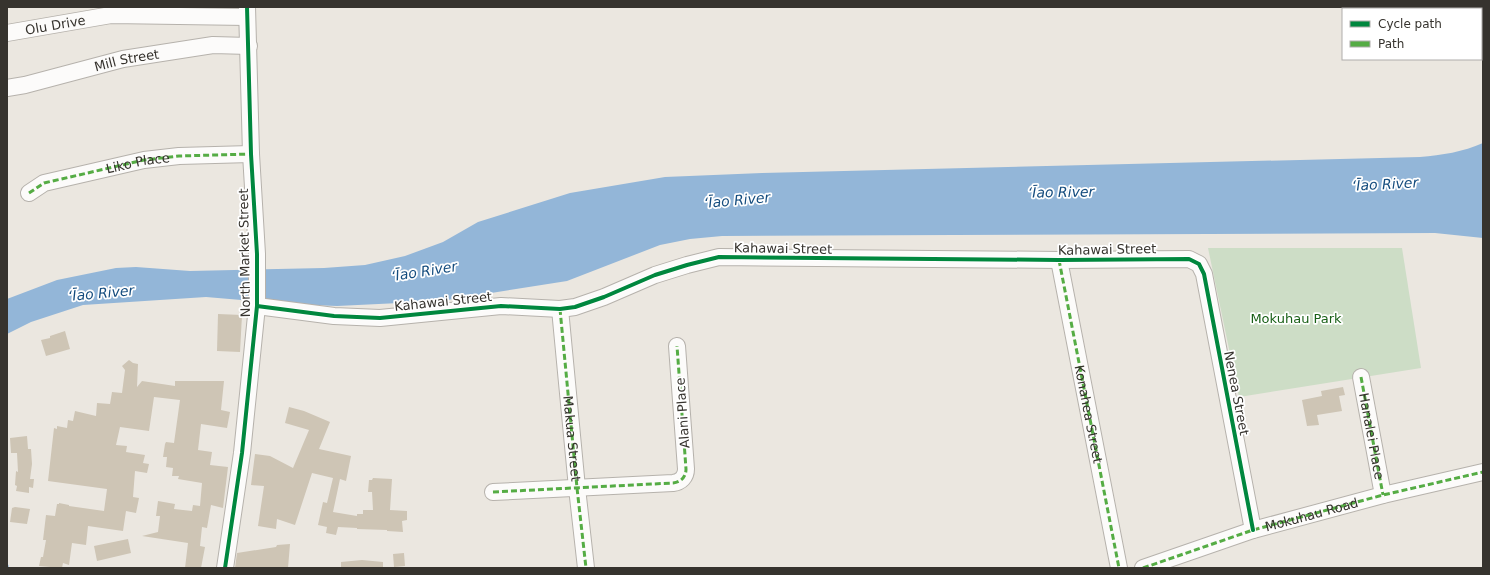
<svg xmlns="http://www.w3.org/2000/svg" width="1490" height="575" font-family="'DejaVu Sans',sans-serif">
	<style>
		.green { fill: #cdddc6 }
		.water { fill: #93b6d8 }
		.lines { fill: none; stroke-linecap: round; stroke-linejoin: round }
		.stream { stroke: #93b6d8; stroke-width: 3.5 }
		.building { fill: #cec5b5 }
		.minor-casing { stroke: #b6b2ac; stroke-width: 18 }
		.minor { stroke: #fcfbfa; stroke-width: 16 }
		.quiet { stroke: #55ac44; stroke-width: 3; stroke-dasharray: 6 3; stroke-linecap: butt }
		.cycleway-casing { stroke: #fff; stroke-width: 6 }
		.cycleway { stroke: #00873e; stroke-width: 4 }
		.labels { text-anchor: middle; stroke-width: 3.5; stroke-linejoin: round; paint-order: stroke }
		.street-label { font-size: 13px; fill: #36332e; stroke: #fff }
		.park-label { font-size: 13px; fill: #196017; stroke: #fff }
		.water-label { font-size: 14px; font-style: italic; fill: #144c7e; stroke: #fff }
	</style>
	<rect width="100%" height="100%" fill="#ebe7e0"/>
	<g class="green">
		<polygon points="1416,7 1483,7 1483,25 1481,25 1481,9 1416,9"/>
		<polygon points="1208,248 1402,248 1421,368 1239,397"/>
	</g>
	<path class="water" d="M1483,143V238L1435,233L722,236L690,239L660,245L567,281L441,301L337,306L289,304L206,297L83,305L31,322L7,334V299L57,280L116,268L136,267L190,271L324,268L365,265L405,256L443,242L478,222L570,193L665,177L762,173L1420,157C1442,155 1463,152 1483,143Z"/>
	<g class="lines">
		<polyline class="stream" points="7,566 7,568"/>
	</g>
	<g class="building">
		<polygon points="218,314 242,315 240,352 217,351"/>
		<polygon points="65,331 70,349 46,356 41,340 50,338 50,336"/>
		<polygon points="129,360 133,363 138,364 137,387 142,381 175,386 175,381 224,381 221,410 230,412 227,428 201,424 198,450 212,452 210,465 228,467 223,508 211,505 207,528 202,527 200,546 205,547 201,568 185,568 188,543 142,536 158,532 160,516 156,516 158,501 175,504 174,509 192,511 193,505 200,506 202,483 178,479 179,476 172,476 173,468 166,467 167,457 163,457 165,444 166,442 174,443 180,400 154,397 149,431 120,427 116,445 127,446 126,452 145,455 143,463 149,464 147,473 135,471 133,497 139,498 136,513 126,511 123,531 88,526 86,545 72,543 69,565 63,563 62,568 39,566 41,557 43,557 46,540 43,540 46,515 55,516 57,504 59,504 59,503 69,505 69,506 104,511 107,489 48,481 54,428 57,429 57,426 67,428 68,420 73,421 75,411 96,416 97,403 110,404 112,392 122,393 125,370 122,366"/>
		<polygon points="1343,387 1345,395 1339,396 1342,411 1317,415 1319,425 1307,426 1302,400 1322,396 1321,391"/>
		<polygon points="289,407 304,411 330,422 319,449 351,456 346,481 340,479 333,512 357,516 357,514 363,514 363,510 373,510 372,492 368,492 369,480 372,480 373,478 392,479 390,510 407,511 407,520 402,521 403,532 387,531 387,530 357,529 357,528 338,527 336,535 326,533 327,527 318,525 323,502 327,503 333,478 312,473 295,525 277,519 276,529 258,526 264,486 251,485 255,454 270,456 293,468 309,430 285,423"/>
		<polygon points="27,436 28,449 31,449 32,464 30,479 34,479 33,488 29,487 29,493 16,491 17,486 15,485 16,471 18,472 17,453 11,453 10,438"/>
		<polygon points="15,507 30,509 27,524 10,522 12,508"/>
		<polygon points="128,539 131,553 97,561 94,546"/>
		<polygon points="290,544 288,568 235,568 237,553 276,547 277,545"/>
		<polygon points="404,553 405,566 394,567 393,554"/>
		<polygon points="362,560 383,562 383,568 341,568 341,562"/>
	</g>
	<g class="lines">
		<g class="minor-casing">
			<g id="minor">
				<path id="s1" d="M7,33L111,15L247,17"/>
				<path id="s2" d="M7,88L25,85L123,59L213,45L249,46"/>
				<path id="s3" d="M29,193L44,183L144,160L179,156L251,154"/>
				<polyline points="1059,260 1119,568"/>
				<polyline points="257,306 334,316 380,318 501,306 560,309 575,307 604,297 655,275 687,265 719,257 1059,260 1189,259 1199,264 1204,274 1253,530"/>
				<path id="s4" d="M560,309L577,488L586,568"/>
				<path id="s5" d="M1361,377L1383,495"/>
				<path d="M493,492L673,483C681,482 686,477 686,469L677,346"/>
				<polyline points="225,568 242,453 257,306 257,254 251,154 247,7"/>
				<path id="s6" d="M1143,568L1253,530L1383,495L1483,472"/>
			</g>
		</g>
		<use href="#minor" class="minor"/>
		<g class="quiet">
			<polyline points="29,193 44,183 144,160 179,156 251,154"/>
			<path id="s7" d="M1059,260L1119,568"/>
			<polyline points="560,309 577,488 586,568"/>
			<polyline points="1361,377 1383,495"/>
			<path d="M493,492L673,483C681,482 686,477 686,469L677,346"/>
			<polyline points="1143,568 1253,530 1383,495 1483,472"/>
		</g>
		<g class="cycleway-casing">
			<g id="cycleway">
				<polyline points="257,306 334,316 380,318 501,306 560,309 575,307 604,297 655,275 687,265 719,257 1059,260 1189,259 1199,264 1204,274 1253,530"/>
				<polyline points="225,568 242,453 257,306 257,254 251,154 247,7"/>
			</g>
		</g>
		<use href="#cycleway" class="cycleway"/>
	</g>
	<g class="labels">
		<g class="street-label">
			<text dy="5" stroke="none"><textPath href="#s1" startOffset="49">Olu Drive</textPath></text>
			<text dy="5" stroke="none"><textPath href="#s2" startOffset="123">Mill Street</textPath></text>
			<text dy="5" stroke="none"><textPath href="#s3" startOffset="114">Liko Place</textPath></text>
			<text transform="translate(783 248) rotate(1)" y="5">Kahawai Street</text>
			<text transform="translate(1107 249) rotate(-1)" y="5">Kahawai Street</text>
			<text transform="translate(244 253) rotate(-91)" y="5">North Market Street</text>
			<text transform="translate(443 301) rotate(-6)" y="5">Kahawai Street</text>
			<text transform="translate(1237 393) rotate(79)" y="5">Nenea Street</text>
			<text transform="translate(682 413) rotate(-94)" y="5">Alani Place</text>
			<text dy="5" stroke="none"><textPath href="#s7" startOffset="157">Konahea Street</textPath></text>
			<text dy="5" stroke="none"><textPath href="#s5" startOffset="60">Hanalei Place</textPath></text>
			<text dy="5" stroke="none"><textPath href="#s4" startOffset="130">Makua Street</textPath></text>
			<text dy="5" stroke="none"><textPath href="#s6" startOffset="177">Mokuhau Road</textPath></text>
		</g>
		<g class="park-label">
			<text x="1296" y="323">Mokuhau Park</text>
		</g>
		<g class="water-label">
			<text transform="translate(1385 184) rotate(-3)" y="5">ʻĪao River</text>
			<text transform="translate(1061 192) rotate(-1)" y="5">ʻĪao River</text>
			<text transform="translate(737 200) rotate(-5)" y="5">ʻĪao River</text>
			<text transform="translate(424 271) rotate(-9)" y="5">ʻĪao River</text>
			<text transform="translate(101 293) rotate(-5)" y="5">ʻĪao River</text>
		</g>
	</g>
	<rect width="1490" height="575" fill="none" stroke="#36332e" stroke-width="16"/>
	<rect x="1342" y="8" width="140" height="52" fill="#ffffff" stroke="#afadab"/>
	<rect x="1350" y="21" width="20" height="6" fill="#00873e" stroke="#afadab"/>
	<text x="1378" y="28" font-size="12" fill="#36332e">Cycle path</text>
	<rect x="1350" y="41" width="20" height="6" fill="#55ac44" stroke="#afadab"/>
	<text x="1378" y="48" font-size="12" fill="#36332e">Path</text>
</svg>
